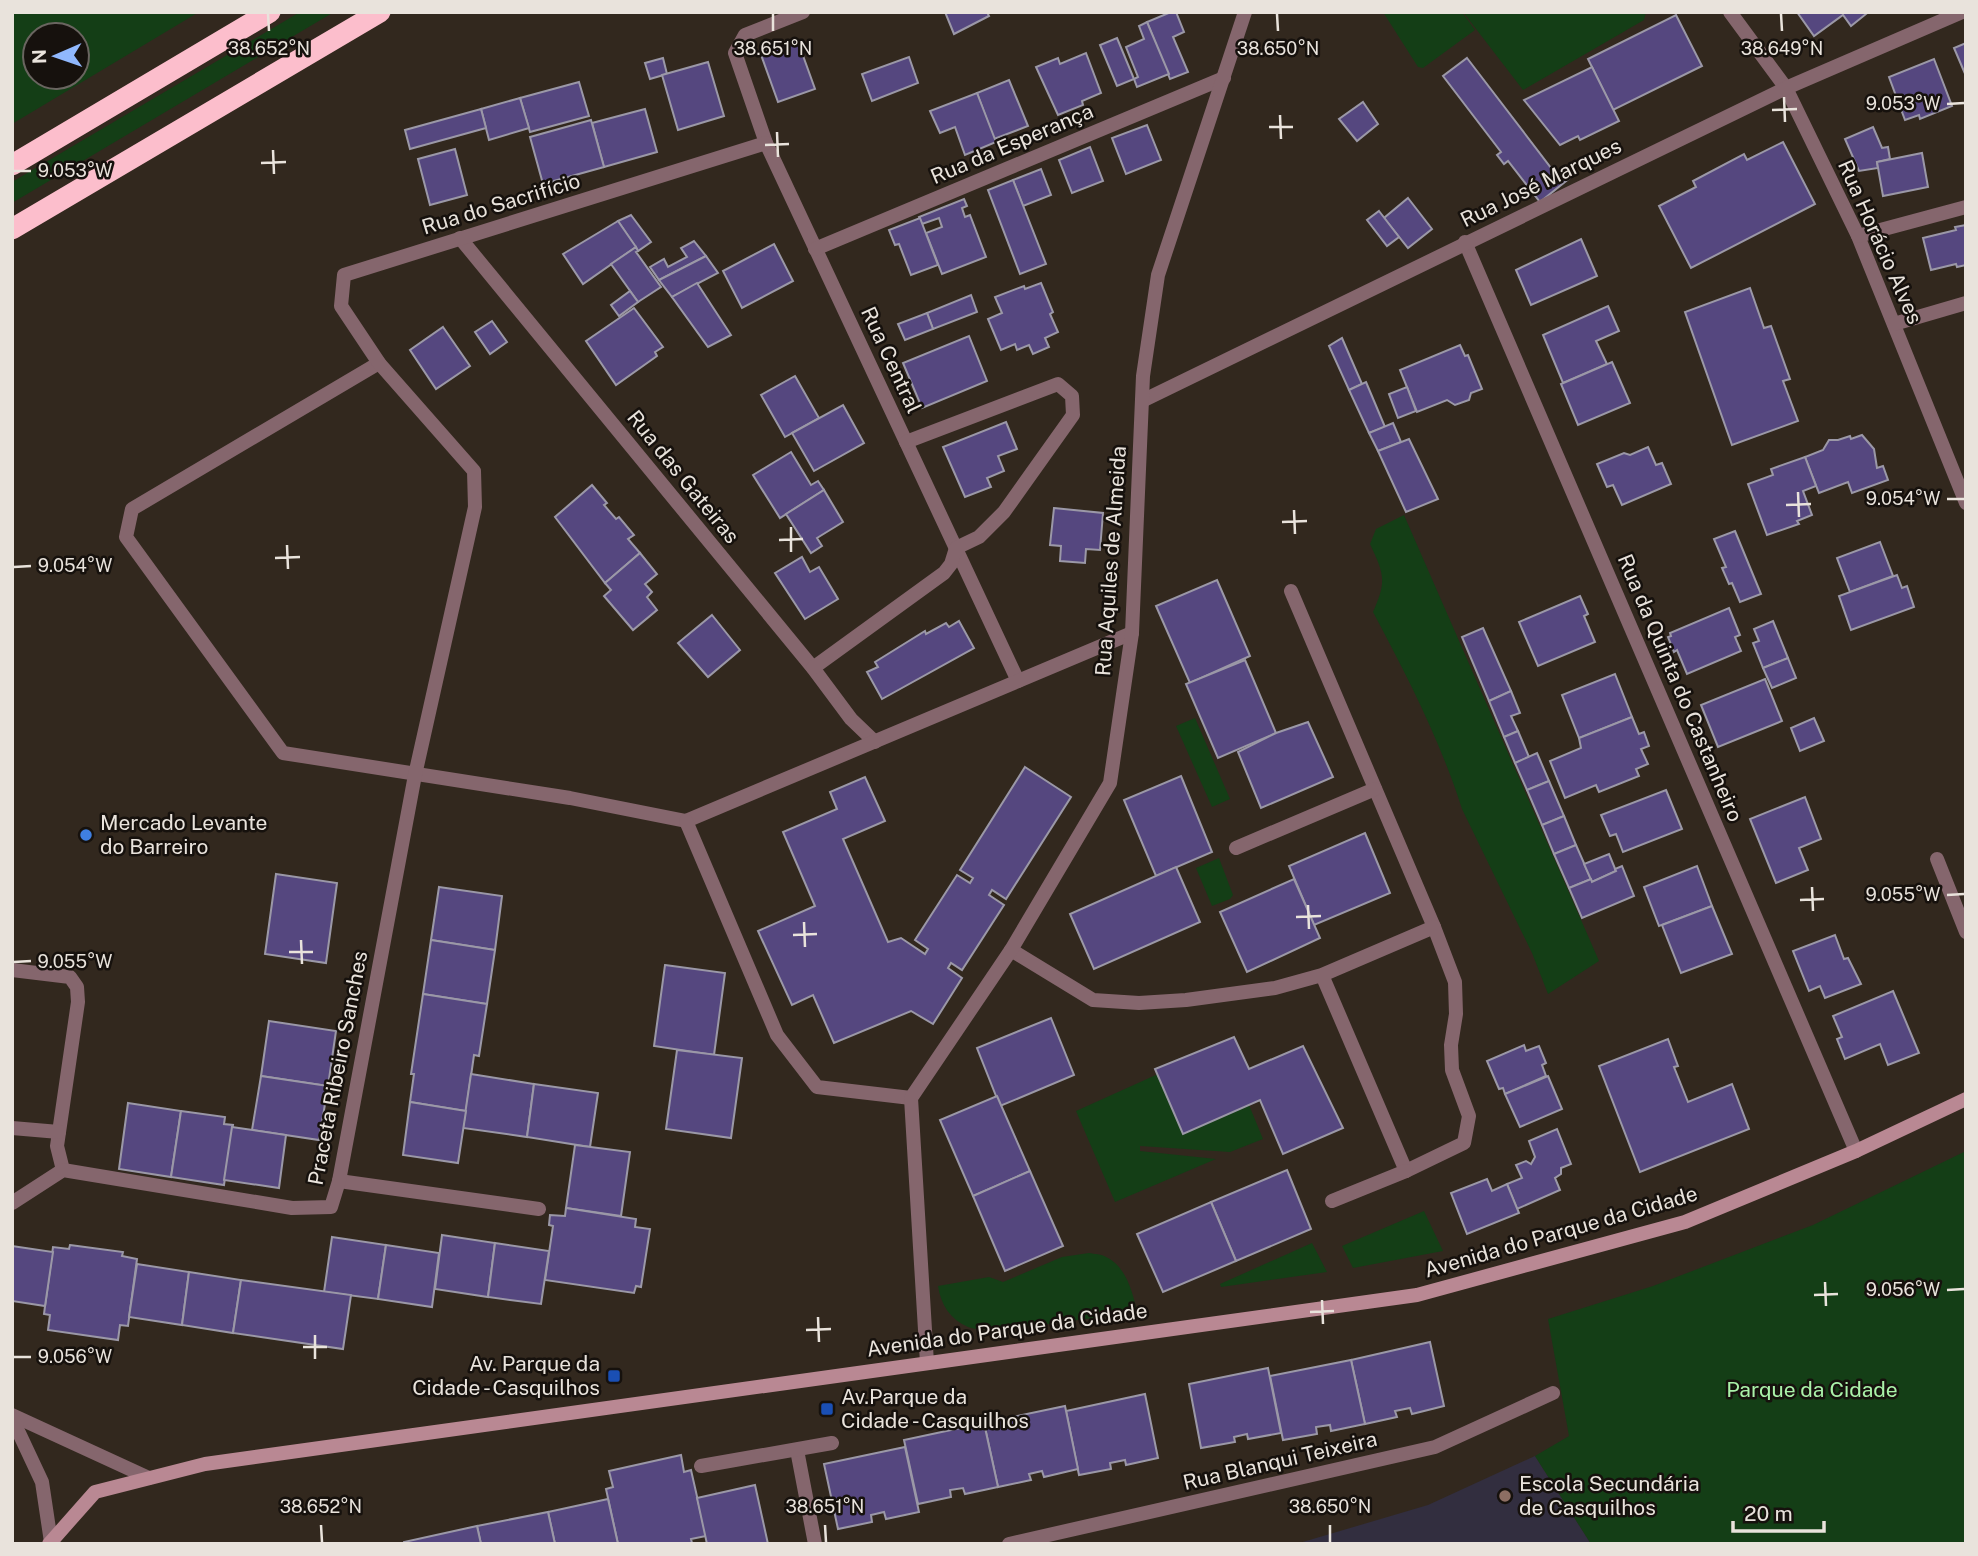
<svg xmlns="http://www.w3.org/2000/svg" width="1978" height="1556" font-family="'Public Sans',sans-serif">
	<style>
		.education { fill: #322e3f }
		.green { fill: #143e16; fill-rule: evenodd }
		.building { fill: #55477f; stroke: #9b98a7; stroke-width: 2 }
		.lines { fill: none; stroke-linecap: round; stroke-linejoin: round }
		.lane { stroke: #85666d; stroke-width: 14 }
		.street { stroke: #85666d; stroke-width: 14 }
		.secondary { stroke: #b98893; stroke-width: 14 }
		.highway { stroke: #fcbecc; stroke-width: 21 }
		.ticks { fill: none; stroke: #e9e3dc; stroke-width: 2.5 }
		.shop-dot { fill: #3f7fe0; stroke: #16110d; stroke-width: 2.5 }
		.transit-dot { fill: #1a4fb4; stroke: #16110d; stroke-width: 2.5 }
		.education-dot { fill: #8d6e63; stroke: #16110d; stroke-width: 2.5 }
		.labels { text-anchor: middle; stroke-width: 5; stroke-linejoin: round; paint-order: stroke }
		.street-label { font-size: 21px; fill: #e9e3dc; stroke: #16110d }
		.poi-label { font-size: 21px; fill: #e9e3dc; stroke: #16110d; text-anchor: start }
		.park-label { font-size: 21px; fill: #aaf2a9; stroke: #16110d }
		.ticks-label { font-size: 18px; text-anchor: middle; fill: #e9e3dc; stroke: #16110d; stroke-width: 5; stroke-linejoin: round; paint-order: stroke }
	</style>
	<rect width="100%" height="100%" fill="#32281e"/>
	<polygon class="education" points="1535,1456 1591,1544 1296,1544 1428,1505"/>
	<g class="green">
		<path d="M12,12H199L12,124ZM77,35V77H35V35Z"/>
		<polygon points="300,12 334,12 12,203 12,182"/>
		<polygon points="1383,12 1462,12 1475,30 1423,68 1418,67"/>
		<polygon points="1463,12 1646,12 1644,20 1523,90"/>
		<path d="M1404,515L1599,961L1548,994L1532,953L1462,809C1440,740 1407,676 1373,612C1387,581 1384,574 1370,544L1376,529Z"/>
		<polygon points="1195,718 1230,799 1212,807 1176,726"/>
		<polygon points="1219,858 1233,895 1230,899 1212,906 1196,868"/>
		<polygon points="1158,1074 1249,1105 1263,1139 1230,1152 1140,1146 1140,1151 1216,1159 1115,1202 1076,1111"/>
		<polygon points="1966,1151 1966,1544 1591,1544 1535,1456 1569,1436 1548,1319 1653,1286 1813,1225"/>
		<polygon points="1424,1211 1443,1251 1353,1268 1342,1246"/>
		<polygon points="1312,1243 1327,1272 1221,1287 1220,1284"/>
		<path d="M1089,1253C1094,1254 1102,1254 1106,1257C1126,1266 1133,1293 1137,1312C1107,1315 989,1336 968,1327C950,1319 941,1305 938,1286L989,1277L1003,1282L1062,1257Z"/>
	</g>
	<g class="building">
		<polygon points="945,12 987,12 989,16 954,34"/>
		<polygon points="1171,12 1176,12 1184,32 1173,37 1188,72 1170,79 1147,22"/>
		<polygon points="1797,12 1864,12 1866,14 1851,26 1843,15 1814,36"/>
		<polygon points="1676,15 1702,66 1613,110 1588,59"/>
		<polygon points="1147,22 1169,74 1137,87 1134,79 1138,77 1126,47 1144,39 1139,26"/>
		<polygon points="1117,38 1134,79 1117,86 1100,45"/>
		<polygon points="797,39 815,89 778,102 760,52"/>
		<polygon points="1966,43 1966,76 1954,48"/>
		<polygon points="1086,53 1101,93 1082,101 1083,105 1058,115 1036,67 1058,58 1060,64"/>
		<polygon points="909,57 918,83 872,101 862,74"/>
		<polygon points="663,58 667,74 650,79 645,63"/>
		<polygon points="1467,58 1558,177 1566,171 1571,177 1540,202 1508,161 1504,164 1497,155 1501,152 1443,76"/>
		<polygon points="1934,59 1952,106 1920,119 1919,115 1905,120 1889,77"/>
		<polygon points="708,62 724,116 678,130 662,75"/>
		<polygon points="1592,67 1619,121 1580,140 1578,136 1560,145 1524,100"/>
		<polygon points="1009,80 1028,126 994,139 977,93"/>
		<polygon points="579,82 589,116 530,132 520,98"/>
		<polygon points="977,93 996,142 965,155 955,127 940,133 930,111"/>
		<polygon points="520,98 529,128 489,140 481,109"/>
		<polygon points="1363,102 1378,124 1357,141 1339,119"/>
		<polygon points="481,109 486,128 410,149 405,130"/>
		<polygon points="645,109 657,152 604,167 592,123"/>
		<polygon points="591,120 604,167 543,184 530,137"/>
		<polygon points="1147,125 1161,160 1126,174 1112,138"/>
		<polygon points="1873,127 1882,148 1888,147 1890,159 1877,162 1878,168 1859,171 1845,139"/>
		<polygon points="1783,142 1815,204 1691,268 1659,206 1696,187 1693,181 1744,154 1747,160"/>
		<polygon points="1090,147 1103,181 1072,193 1059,160"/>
		<polygon points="455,149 467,195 430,205 418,159"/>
		<polygon points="1922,153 1928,187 1883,196 1877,162"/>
		<polygon points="1041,169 1051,195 1023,206 1013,180"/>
		<polygon points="1013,180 1046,264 1020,274 988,190"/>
		<polygon points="1408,198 1432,229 1408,248 1384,218"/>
		<polygon points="964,199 967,206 962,208 965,217 970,215 986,257 942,274 926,233 942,227 939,218 922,224 919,217"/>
		<polygon points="1379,211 1399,237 1387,246 1367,220"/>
		<polygon points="631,215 651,242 638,251 618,221"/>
		<polygon points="920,218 938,265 911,275 899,244 895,245 889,230"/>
		<polygon points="618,221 636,247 583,284 563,254"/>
		<polygon points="1966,225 1966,265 1957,267 1956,264 1931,270 1923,238 1956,230 1955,227"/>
		<polygon points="1581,239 1597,276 1531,305 1516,270"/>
		<polygon points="694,241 706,256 659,280 650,267 664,259 668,267 687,257 681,248"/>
		<polygon points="774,244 793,281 742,308 723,271"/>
		<polygon points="636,247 638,251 636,252 661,287 638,302 611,264"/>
		<polygon points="706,256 718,273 672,297 659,280"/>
		<polygon points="697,283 731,335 708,347 672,297"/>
		<polygon points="1041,283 1053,312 1050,314 1058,332 1045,338 1049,347 1033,354 1029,345 1017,350 1015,344 1001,350 988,319 1002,313 995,297 1024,286 1025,289"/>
		<polygon points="1750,288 1764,328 1771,326 1790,379 1783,381 1798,421 1732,445 1685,312"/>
		<polygon points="630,291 638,302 619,316 611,305"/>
		<polygon points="971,295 977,312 933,329 927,313"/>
		<polygon points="1608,306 1619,331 1596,341 1607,364 1563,383 1543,335"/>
		<polygon points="634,308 663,347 655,352 657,356 616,385 586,341"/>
		<polygon points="927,313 933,329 905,340 898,324"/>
		<polygon points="492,321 507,342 490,354 475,332"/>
		<polygon points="443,327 470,366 436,389 410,350"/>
		<polygon points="969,336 987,381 922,408 903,363"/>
		<polygon points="1342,338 1362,384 1349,390 1329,346"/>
		<polygon points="1460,345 1465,356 1468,355 1482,389 1471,393 1469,400 1455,405 1447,400 1417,412 1400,370"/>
		<polygon points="1612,362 1630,403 1578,425 1561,384"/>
		<polygon points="795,376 819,418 785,437 761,395"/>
		<polygon points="1366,382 1385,427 1369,433 1349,390"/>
		<polygon points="1407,387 1416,411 1398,418 1389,394"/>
		<polygon points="843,405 864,443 814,471 792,433"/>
		<polygon points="1006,422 1017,449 998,456 1004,471 987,478 991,487 965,497 943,447"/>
		<polygon points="1393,423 1401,442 1378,451 1369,433"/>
		<polygon points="1862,435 1874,449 1877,468 1883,466 1888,480 1852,493 1848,482 1819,493 1805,457 1823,450 1829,440 1838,440 1850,436 1851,439"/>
		<polygon points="1409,439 1438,499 1406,512 1378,451"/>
		<polygon points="1648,447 1656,465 1662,463 1671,484 1622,505 1613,485 1607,487 1597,464 1624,453 1630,455"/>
		<polygon points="791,452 811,485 818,481 824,490 780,518 753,475"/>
		<polygon points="1805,457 1816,486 1803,491 1812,515 1797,521 1799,524 1767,535 1748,484 1773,475 1771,469"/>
		<polygon points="592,485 607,503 604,505 616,519 619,517 634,535 628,539 640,553 605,583 555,517"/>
		<polygon points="824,490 843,522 817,538 822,546 811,553 786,514"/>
		<polygon points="1054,508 1103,513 1100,550 1086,549 1085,563 1060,561 1061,546 1050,545"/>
		<polygon points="1735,531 1761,594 1740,602 1732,583 1729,584 1722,568 1726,567 1714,539"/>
		<polygon points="1880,542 1893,576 1850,592 1837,558"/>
		<polygon points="640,553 657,574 645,584 652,592 647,597 657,610 633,630 604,596 611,590 605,583"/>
		<polygon points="802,557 810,572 819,567 838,599 805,619 775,573"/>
		<polygon points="1897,575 1902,588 1907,586 1914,607 1851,630 1839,596"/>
		<polygon points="1217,580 1250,656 1190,683 1156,606"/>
		<polygon points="1580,596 1588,614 1584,616 1595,642 1538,666 1519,622"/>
		<polygon points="1729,608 1740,635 1735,637 1741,651 1687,674 1677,650 1674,652 1668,637 1671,636 1670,633"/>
		<polygon points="712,615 740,650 708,677 678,643"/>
		<polygon points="959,621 974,648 882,699 867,672 878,667 875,662 925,631 926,634 946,623 949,627"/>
		<polygon points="1773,621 1788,658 1763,668 1753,643 1759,641 1754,629"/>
		<polygon points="1483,628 1511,691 1489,701 1462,637"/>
		<polygon points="1788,658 1796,678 1772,688 1763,668"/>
		<polygon points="1245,660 1276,733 1218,758 1186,684"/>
		<polygon points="1615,674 1632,717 1579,738 1562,695"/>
		<polygon points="1765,679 1782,721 1718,747 1701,705"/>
		<polygon points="1511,691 1520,713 1511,716 1518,731 1504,737 1489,701"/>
		<polygon points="1632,717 1639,734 1644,732 1649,746 1641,749 1648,764 1636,769 1639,776 1599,792 1596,785 1565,798 1550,761 1581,748 1579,738"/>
		<polygon points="1814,718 1824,741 1800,751 1791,728"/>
		<polygon points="1308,722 1333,777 1261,808 1238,752 1276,733"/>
		<polygon points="1518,731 1529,757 1515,763 1504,737"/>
		<polygon points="1537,753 1549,781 1527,790 1515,763"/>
		<polygon points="1025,767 1071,797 1006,899 992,890 989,895 1004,905 962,970 951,963 948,968 962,978 933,1024 911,1011 834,1043 813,995 792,1005 758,931 815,906 783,832 837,809 830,792 865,777 885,821 843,839 888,942 901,938 925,954 928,949 915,940 957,875 970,883 973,878 960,870"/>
		<polygon points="1181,776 1212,852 1156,876 1124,800"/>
		<polygon points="1549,781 1564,816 1542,825 1527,790"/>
		<polygon points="1666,790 1682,829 1623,852 1616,834 1610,836 1601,815"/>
		<polygon points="1805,797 1821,839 1799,848 1808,870 1776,883 1750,819"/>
		<polygon points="1564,816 1576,845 1554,854 1542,825"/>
		<polygon points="1365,833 1390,893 1314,925 1289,866"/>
		<polygon points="1576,845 1591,879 1569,888 1554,854"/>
		<polygon points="1609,854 1616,871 1592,882 1584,864"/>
		<polygon points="1622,866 1634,896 1582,918 1569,888 1591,879 1592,882 1616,871 1615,869"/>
		<polygon points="1697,866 1712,906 1659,926 1644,887"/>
		<polygon points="1176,867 1200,922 1094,969 1070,914"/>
		<polygon points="276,874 337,883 326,963 265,954"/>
		<polygon points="1294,879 1320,938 1247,972 1220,912"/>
		<polygon points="439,887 502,896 495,950 431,940"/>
		<polygon points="1712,906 1732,954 1681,973 1662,925"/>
		<polygon points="1835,935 1844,959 1848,958 1861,984 1825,998 1820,986 1809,991 1793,951"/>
		<polygon points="431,940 495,950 487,1004 423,994"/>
		<polygon points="665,965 725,973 714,1055 654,1046"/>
		<polygon points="1893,991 1919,1053 1888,1065 1880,1044 1845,1059 1837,1039 1842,1037 1833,1016"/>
		<polygon points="423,994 487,1004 479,1056 474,1055 466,1111 410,1102 414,1074 411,1074"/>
		<polygon points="1051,1018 1074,1075 1000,1106 977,1048"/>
		<polygon points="269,1021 336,1031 328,1086 261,1076"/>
		<polygon points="1234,1037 1249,1069 1303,1046 1343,1128 1283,1154 1260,1100 1183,1134 1155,1069"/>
		<polygon points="1668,1039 1678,1066 1674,1067 1688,1102 1732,1084 1749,1129 1640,1172 1599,1066"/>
		<polygon points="1524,1045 1526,1051 1539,1046 1546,1063 1542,1065 1546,1076 1505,1094 1503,1088 1499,1089 1487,1061"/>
		<polygon points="677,1050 742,1058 731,1138 666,1129"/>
		<polygon points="471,1074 534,1084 527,1137 463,1128"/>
		<polygon points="261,1076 328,1086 319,1140 252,1130"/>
		<polygon points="1548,1076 1562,1109 1520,1127 1505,1094"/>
		<polygon points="534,1084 598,1093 590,1147 527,1137"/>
		<polygon points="997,1096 1030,1171 973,1196 940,1120"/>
		<polygon points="410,1102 466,1111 458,1163 403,1155"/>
		<polygon points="128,1103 181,1111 171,1177 119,1169"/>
		<polygon points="181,1111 225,1117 224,1124 233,1125 224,1185 171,1177"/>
		<polygon points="232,1127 286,1135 279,1188 224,1180"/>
		<polygon points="1557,1129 1571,1164 1561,1168 1561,1174 1555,1178 1560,1190 1517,1209 1507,1184 1522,1178 1516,1165 1526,1161 1531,1164 1535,1157 1529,1141"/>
		<polygon points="575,1145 630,1152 621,1216 566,1208"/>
		<polygon points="1287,1170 1311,1229 1236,1261 1211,1202"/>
		<polygon points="1030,1171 1063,1246 1005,1271 973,1196"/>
		<polygon points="1487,1179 1492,1191 1507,1184 1519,1213 1467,1234 1451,1193"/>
		<polygon points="1211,1202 1236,1261 1163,1292 1137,1234"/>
		<polygon points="566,1208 636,1219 635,1227 650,1229 641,1287 636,1286 634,1293 545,1280 553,1226 549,1225 550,1215 565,1216"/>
		<polygon points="442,1235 495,1243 488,1297 435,1289"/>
		<polygon points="332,1237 386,1245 378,1299 324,1292"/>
		<polygon points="495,1243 549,1251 541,1304 488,1297"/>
		<polygon points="70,1245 123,1252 122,1256 137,1259 128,1326 120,1325 118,1340 48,1330 50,1315 44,1314 53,1247 69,1249"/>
		<polygon points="386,1245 439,1253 432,1307 378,1299"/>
		<polygon points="12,1246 53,1252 45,1306 12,1301"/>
		<polygon points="137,1264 189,1272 182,1325 129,1317"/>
		<polygon points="189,1272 241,1280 233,1333 182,1325"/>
		<polygon points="241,1280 351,1295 343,1349 233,1333"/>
		<polygon points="1430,1342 1444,1406 1412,1414 1410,1408 1395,1411 1397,1417 1365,1424 1351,1360"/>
		<polygon points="1351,1360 1365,1424 1331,1431 1330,1425 1316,1427 1317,1434 1283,1440 1270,1376"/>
		<polygon points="1268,1368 1281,1433 1248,1439 1247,1434 1234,1437 1235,1442 1201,1448 1189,1384"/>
		<polygon points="1145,1394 1158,1458 1126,1465 1125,1460 1110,1463 1111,1469 1079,1475 1066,1411"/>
		<polygon points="1065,1406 1078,1469 1044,1477 1042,1471 1029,1474 1031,1480 998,1487 984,1423"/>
		<polygon points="984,1423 998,1487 965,1494 963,1488 950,1490 951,1497 918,1504 904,1440"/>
		<polygon points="905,1447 919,1512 886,1519 884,1512 871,1515 872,1522 838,1529 824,1464"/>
		<polygon points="681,1455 684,1472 691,1470 706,1536 691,1539 692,1543 688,1544 618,1544 606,1489 613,1487 609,1471"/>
		<polygon points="755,1485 768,1544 707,1544 697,1498"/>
		<polygon points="608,1499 618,1544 555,1544 548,1512"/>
		<polygon points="548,1512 555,1544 481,1544 477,1526"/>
		<polygon points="477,1526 481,1544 404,1544 404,1542"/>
	</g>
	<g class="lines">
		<g class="lane">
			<polyline points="12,970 70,977 77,987 78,1002 57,1146 63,1170"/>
			<polyline points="12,1128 59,1132"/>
		</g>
		<g class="street">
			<polyline points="803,12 745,35 735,53 766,143 1018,681"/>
			<polyline points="1730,12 1786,88 1858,236 1966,503"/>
			<polyline points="1858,236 1966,207"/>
			<polyline points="460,238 813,668 851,719 875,742"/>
			<polyline points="1465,242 1856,1151"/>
			<polyline points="815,249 1224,78"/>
			<polyline points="1894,324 1966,303"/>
			<polyline points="379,363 132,509 126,537 283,753 570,798 686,821 1132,633"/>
			<polyline points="1142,401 1786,88 1962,12"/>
			<polyline points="1291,591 1434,927"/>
			<polyline points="813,668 944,573 951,564 956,548 979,537 1004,512 1073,415 1072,396 1058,384 906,442"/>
			<polyline points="686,821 777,1035 817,1087 911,1098"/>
			<polyline points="1236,848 1375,789"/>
			<polyline points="1937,859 1966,932"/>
			<polyline points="1011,950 1093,1000 1139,1003 1186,1000 1275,988 1322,975 1406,1171 1464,1143 1469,1116 1452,1070 1451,1045 1456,1014 1455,982 1434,927 1322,975"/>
			<polyline points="339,1181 539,1209"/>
			<polyline points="1332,1201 1406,1171"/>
			<polyline points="12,1203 63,1170 292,1208 331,1207 339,1181 415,775 475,507 474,471 379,363 341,306 344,275 766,143"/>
			<polyline points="927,1363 911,1098 1011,950 1110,783 1132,633 1143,376 1158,275 1245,12"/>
			<polyline points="12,1415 149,1478"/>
			<polyline points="12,1418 42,1482 51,1542"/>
			<polyline points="797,1450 815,1544"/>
			<polyline points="701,1466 832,1443"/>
			<polyline points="1009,1544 1435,1447 1553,1393"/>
		</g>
		<polyline class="secondary" points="49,1544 95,1492 205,1464 1417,1295 1685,1222 1856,1151 1966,1099"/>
		<g class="highway">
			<polyline points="12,165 270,12"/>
			<polyline points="12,229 380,12"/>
		</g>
	</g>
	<path class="ticks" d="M268,14L269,31M773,14V31M1277,14L1278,31M1781,14L1782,31M1784,97L1785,122M1947,104L1964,103M1772,110L1797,109M1280,115L1281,139M1269,127H1293M777,132L778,157M765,145L789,144M273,150L274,174M261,163L286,162M14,171H31M1798,492L1799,517M1947,499H1964M1786,505L1811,504M1294,510L1295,534M1282,522L1307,521M791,527V552M779,540L803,539M287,545L288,569M275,558L300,557M14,567L31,566M1812,887L1813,911M1947,895L1964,894M1800,900L1824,899M1308,905L1309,929M1296,917L1321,916M804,922L805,947M793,935L817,934M301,940L302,964M289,952H313M14,962L31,961M1825,1282L1826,1306M1947,1290L1964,1289M1814,1295L1838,1294M1322,1300L1323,1324M1310,1312L1334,1311M818,1317L819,1342M806,1330L831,1329M315,1335V1359M303,1347H327M14,1357H31M321,1525L322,1542M825,1525L826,1542M1330,1525V1542"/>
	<circle class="shop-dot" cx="86" cy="835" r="7"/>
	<g class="transit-dot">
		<rect x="607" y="1369" width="14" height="14" rx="3.5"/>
		<rect x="820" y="1402" width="14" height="14" rx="3.5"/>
	</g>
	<circle class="education-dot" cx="1505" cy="1496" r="7"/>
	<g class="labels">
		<g class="street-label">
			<text transform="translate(1012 144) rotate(-23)" y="7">Rua da Esperança</text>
			<text transform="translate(1541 183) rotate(-26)" y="7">Rua José Marques</text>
			<text transform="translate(501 204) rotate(-17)" y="7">Rua do Sacrifício</text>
			<text transform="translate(1880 242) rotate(66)" y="7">Rua Horácio Alves</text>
			<text transform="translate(891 360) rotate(65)" y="7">Rua Central</text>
			<text transform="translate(683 477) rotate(51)" y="7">Rua das Gateiras</text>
			<text transform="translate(1111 561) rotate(-86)" y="7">Rua Aquiles de Almeida</text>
			<text transform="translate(1680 688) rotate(67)" y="7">Rua da Quinta do Castanheiro</text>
			<text transform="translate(338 1068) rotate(-79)" y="7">Praceta Ribeiro Sanches</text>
			<text transform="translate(1561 1232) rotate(-16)" y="7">Avenida do Parque da Cidade</text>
			<text transform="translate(1007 1330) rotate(-8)" y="7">Avenida do Parque da Cidade</text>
			<text transform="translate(1280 1461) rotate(-13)" y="7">Rua Blanqui Teixeira</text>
		</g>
		<g class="poi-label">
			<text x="100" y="830">Mercado Levante<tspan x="100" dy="24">do Barreiro</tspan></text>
			<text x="600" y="1371" text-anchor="end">Av. Parque da<tspan x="600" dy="24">Cidade - Casquilhos</tspan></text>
			<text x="841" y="1404">Av.Parque da<tspan x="841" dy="24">Cidade - Casquilhos</tspan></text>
			<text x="1519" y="1491">Escola Secundária<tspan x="1519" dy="24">de Casquilhos</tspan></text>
		</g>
		<g class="park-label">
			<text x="1812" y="1397">Parque da Cidade</text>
		</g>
	</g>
	<g class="ticks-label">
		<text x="269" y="55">38.652°N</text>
		<text x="773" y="55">38.651°N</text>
		<text x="1278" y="55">38.650°N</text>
		<text x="1782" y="55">38.649°N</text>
		<text x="1903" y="110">9.053°W</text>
		<text x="75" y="177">9.053°W</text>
		<text x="1903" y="505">9.054°W</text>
		<text x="75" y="572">9.054°W</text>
		<text x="1903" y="901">9.055°W</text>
		<text x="75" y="968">9.055°W</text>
		<text x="1903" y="1296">9.056°W</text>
		<text x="75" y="1363">9.056°W</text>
		<text x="321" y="1513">38.652°N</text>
		<text x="825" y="1513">38.651°N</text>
		<text x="1330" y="1513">38.650°N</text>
	</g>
	<rect width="1978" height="1556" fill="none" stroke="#e9e3dc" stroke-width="28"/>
	<g transform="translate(56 56) rotate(268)"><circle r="33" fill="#16110d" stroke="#6a6560" stroke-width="2"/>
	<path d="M0-5L12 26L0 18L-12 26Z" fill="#90b8fd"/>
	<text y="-10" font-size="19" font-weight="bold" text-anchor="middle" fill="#e9e3dc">N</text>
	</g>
	<path d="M1733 1521v10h91v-10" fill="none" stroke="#e9e3dc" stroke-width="3.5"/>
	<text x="1744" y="1521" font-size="21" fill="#e9e3dc" stroke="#16110d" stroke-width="5" paint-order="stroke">20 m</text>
</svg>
